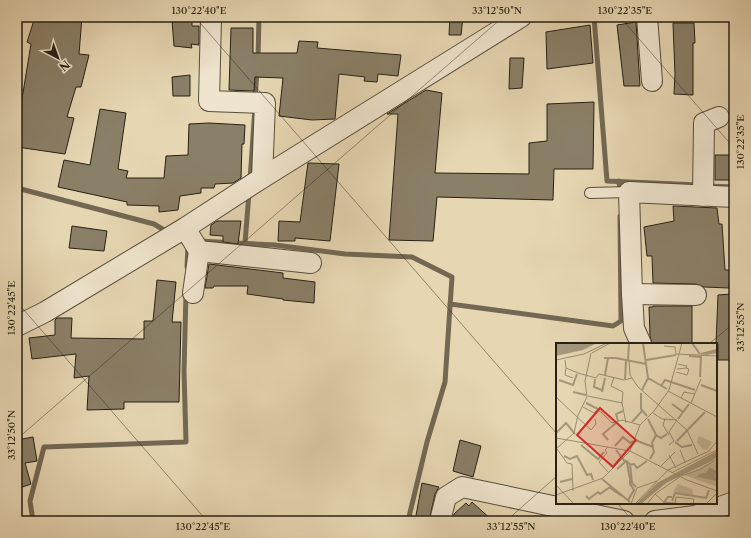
<svg xmlns="http://www.w3.org/2000/svg" width="751" height="538" font-family="'Libre Caslon Text',serif">
	<style>
		.lines { fill: none; stroke-linecap: round; stroke-linejoin: round }
		.stream { stroke: #736853; stroke-width: 5 }
		.building { fill: #8a7f67; stroke: #272015 }
		.lane-casing { stroke: #574e3c; stroke-width: 12 }
		.street-casing { stroke: #574e3c; stroke-width: 22 }
		.lane { stroke: #efe4cd; stroke-width: 10 }
		.street { stroke: #efe4cd; stroke-width: 20 }
		.ticks { fill: none; stroke: #272015; stroke-width: 1; stroke-opacity: 0.45 }
		.inset-river { fill: none; stroke: #a5987d; stroke-width: 2 }
		.inset-road { fill: none; stroke: #9a8d73; stroke-width: 1 }
		.view { fill: #d62828; fill-opacity: 0.15; stroke: #d62828; stroke-width: 2 }
		.inset-edge { fill: none; stroke: #272015; stroke-width: 2 }
		.neatline { fill: none; stroke: #272015; stroke-width: 1.5 }
		.ticks-label { font-size: 10px; text-anchor: middle; fill: #272015 }
	</style>
	<rect width="100%" height="100%" fill="#e6d6b2"/>
	<filter id="stains"><feTurbulence type="fractalNoise" baseFrequency=".005" numOctaves="4"/><feColorMatrix values="0 0 0 0 .2 0 0 0 0 .09 0 0 0 0 .02 0 0 0 .5 -.17"/></filter>
	<radialGradient id="worn" r=".72"><stop offset=".6" stop-color="#630" stop-opacity="0"/><stop offset="1" stop-color="#630" stop-opacity=".3"/></radialGradient>
	<g class="lines">
		<g class="stream">
			<polyline points="594,17 607,181 699,185"/>
			<polyline points="258,59 259,17"/>
			<polyline points="255,99 257,71"/>
			<polyline points="250,181 255,107"/>
			<polyline points="619,181 620,192"/>
			<polyline points="707,186 734,187"/>
			<polyline points="17,188 154,224 169,233"/>
			<polyline points="199,241 275,245 345,254 412,257 452,277 445,382 427,442 408,521"/>
			<polyline points="245,243 249,193"/>
			<polyline points="187,267 188,245"/>
			<polyline points="450,304 613,326 621,321 620,216"/>
			<polyline points="717,517 734,515"/>
			<polyline points="33,521 30,501 44,447 186,442 184,371 186,293"/>
		</g>
	</g>
	<g class="building">
		<polygon points="35,17 82,17 79,54 89,55 81,87 76,87 67,117 74,118 65,154 17,147 17,111 20,111 31,44 27,42"/>
		<polygon points="450,17 463,17 461,35 449,35"/>
		<polygon points="172,20 192,20 192,26 199,26 199,45 191,44 192,48 174,46"/>
		<polygon points="636,22 640,86 624,86 617,25"/>
		<polygon points="673,23 694,23 695,43 693,43 693,95 674,94 675,74"/>
		<polygon points="590,25 593,63 547,69 546,32"/>
		<polygon points="231,28 253,28 253,53 297,53 299,41 318,42 317,48 401,55 398,76 378,74 377,82 364,81 365,77 339,74 335,119 312,120 279,116 283,78 255,77 254,91 229,90"/>
		<polygon points="510,58 524,58 522,88 509,89"/>
		<polygon points="190,75 190,96 173,96 172,77"/>
		<polygon points="426,90 442,93 435,173 529,174 529,143 547,141 547,104 594,102 593,169 554,169 553,200 437,197 433,241 389,240 398,114 387,114"/>
		<polygon points="100,109 126,113 118,169 128,171 126,178 164,178 166,156 188,155 189,124 209,123 245,125 244,144 242,144 241,178 233,183 215,184 214,188 201,188 201,193 180,196 178,210 159,212 159,206 127,205 127,202 58,187 64,160 90,165"/>
		<rect x="715" y="155" width="19" height="25"/>
		<polygon points="308,163 339,164 330,241 295,238 295,241 278,241 279,221 300,222"/>
		<polygon points="673,206 717,208 719,224 722,224 725,270 730,270 729,288 704,287 696,284 653,283 652,256 647,256 644,227 674,221"/>
		<polygon points="217,221 241,221 238,244 223,242 223,236 210,235 211,225"/>
		<polygon points="72,226 107,231 104,251 69,248"/>
		<polygon points="209,264 283,273 283,278 315,282 314,303 283,300 283,299 247,294 248,286 214,286 213,288 205,288"/>
		<polygon points="157,280 176,282 172,322 181,322 179,402 124,402 124,409 87,410 89,376 74,378 76,354 32,359 29,338 55,335 55,320 57,318 72,318 71,338 144,339 144,321 153,321"/>
		<polygon points="732,294 734,360 718,360 718,344 716,344 718,295"/>
		<polygon points="653,306 692,306 692,344 652,344 650,336 649,307 653,307"/>
		<polygon points="33,437 37,461 25,463 31,484 17,489 17,440"/>
		<polygon points="460,440 481,446 473,477 453,471"/>
		<polygon points="422,483 439,487 435,494 429,521 415,521"/>
		<polygon points="472,502 493,521 452,521 454,514 466,503 469,506"/>
	</g>
	<g class="lines">
		<g class="lane-casing">
			<polyline id="lane" points="590,193 629,192"/>
		</g>
		<g class="street-casing">
			<g id="street">
				<polyline points="211,17 209,101 265,103 262,178"/>
				<polyline points="647,17 652,81"/>
				<polyline points="703,196 704,123 719,117"/>
				<polyline points="185,228 199,251 311,263"/>
				<polyline points="193,293 199,251"/>
				<polyline points="632,294 696,295"/>
				<polyline points="17,326 45,312 185,228 262,178 521,17"/>
				<polyline points="641,344 634,328 632,294 629,192 734,197"/>
				<polyline points="440,521 446,497 462,487 624,521"/>
				<polyline points="655,521 695,516 734,502"/>
			</g>
		</g>
		<use href="#lane" class="lane"/>
		<use href="#street" class="street"/>
	</g>
	<path class="ticks" d="M195,17L557,434M620,17L734,148M17,302L207,521M709,344L734,323M17,439L503,17M617,503L633,521M506,521L557,476"/>
	<g transform="translate(556 343)">
		<rect width="161" height="161" fill="#e6d6b2"/>
		<path d="M143,93L156,99L152,106L147,107L141,99ZM158,118L161,120V144L128,132ZM122,141L136,146L137,152L117,149Z" fill="#c6b797"/>
		<path d="M0,0H41L27,7L0,13ZM161,108V114L156,118L110,140L85,161H80L101,140ZM154,124L161,129L159,132L161,138L141,134L143,131L150,130Z" fill="#a5987d"/>
		<path class="inset-river" d="M87,0L92,35L111,46M136,0L144,11M145,11L161,7M149,11L161,9M133,13L145,14L144,34M48,15H60L90,21M72,17L73,0M90,17L120,12M49,32L52,15M39,36L38,44L46,47M69,36L70,18M3,37L17,42L21,31M145,42L161,48M105,43L109,37L139,47M86,47L92,35M17,49L30,52M46,49L49,35M85,50V66L91,73M30,60L42,66M116,61L127,69M92,76L100,92M122,76L133,61M62,78L60,71L67,68M76,79L86,68M0,90L10,80L19,91M52,97L47,91L60,80M79,97L97,104M121,98L149,69M119,99L126,104L136,102M25,102L42,116L48,109M59,103L67,94L74,100L77,98M60,107L69,119L61,126M8,113L14,116L21,113L31,132L35,131L37,137M94,116L98,109L96,100L100,92L105,95L111,91M69,117L74,121L76,140L80,144M71,119L73,132L74,135L76,133M73,122L78,121L81,125L91,118M46,136L74,159M4,139L16,136M54,145L66,153M30,153L33,156L42,149L44,151L54,144M72,157L78,147L74,141V135M116,158L119,150L150,155L153,147M107,161L112,154H116"/>
		<path class="inset-road" d="M108,3L119,4L120,11L161,13M36,10L54,0M0,17L28,11L51,0M9,17L10,25L22,30L40,35L43,31L68,37L76,35M73,18L74,32L82,44L131,87L142,111M10,25L9,32L17,35M121,26L130,25L131,23L122,21M120,29L131,32L133,26L130,25M58,34L55,43L67,49L66,60M112,48L161,74M32,53L66,60L70,80M0,54L35,87L40,81L39,76M125,55L128,49L139,51M135,60L145,36M27,64L38,70L41,67L45,69L56,80L66,77L84,82M97,70L106,76L121,77M109,76L107,82L113,92M0,95L74,108L131,137L161,148M113,102L118,98L113,89L121,77M52,104L49,107L51,110L43,119L53,130M0,106L18,90L22,72L31,54L29,38L35,10M1,106L11,120L16,121L17,148M124,107L129,119M113,112L120,125M105,123L119,109M117,129L161,107M0,142L18,161M99,151L108,159L127,161M0,152L47,135L74,108L84,82L98,68L113,47L126,0M119,160L120,154L138,156L137,161M75,161L81,145L101,138M79,161L112,127L153,108L161,98M91,161L99,151L125,133L143,127L161,116M150,161L161,150"/>
		<path class="view" d="M44,65L80,97L57,124L21,92Z"/>
		<rect width="161" height="161" class="inset-edge"/>
	</g>
	<rect width="751" height="538" fill="none" stroke="#e6d6b2" stroke-width="44"/>
	<g transform="translate(58 58) rotate(139)" stroke="#efe4cd" stroke-width="3" paint-order="stroke">
	<path d="M0-3L7 15L0 10L-7 15Z" fill="#272015"/>
	<text y="-6" font-size="11" font-weight="bold" text-anchor="middle" fill="#272015">N</text>
	</g>
	<rect x="22" y="22" width="707" height="494" class="neatline"/>
	<g class="ticks-label">
		<text x="199" y="14">130°22'40"E</text>
		<text x="497" y="14">33°12'50"N</text>
		<text x="625" y="14">130°22'35"E</text>
		<text transform="translate(740 142) rotate(-90)" y="4">130°22'35"E</text>
		<text transform="translate(11 308) rotate(-90)" y="4">130°22'45"E</text>
		<text transform="translate(740 327) rotate(-90)" y="4">33°12'55"N</text>
		<text transform="translate(11 435) rotate(-90)" y="4">33°12'50"N</text>
		<text x="203" y="530">130°22'45"E</text>
		<text x="511" y="530">33°12'55"N</text>
		<text x="628" y="530">130°22'40"E</text>
	</g>
	<rect width="100%" height="100%" filter="url(#stains)"/>
	<rect width="100%" height="100%" fill="url(#worn)"/>
</svg>
